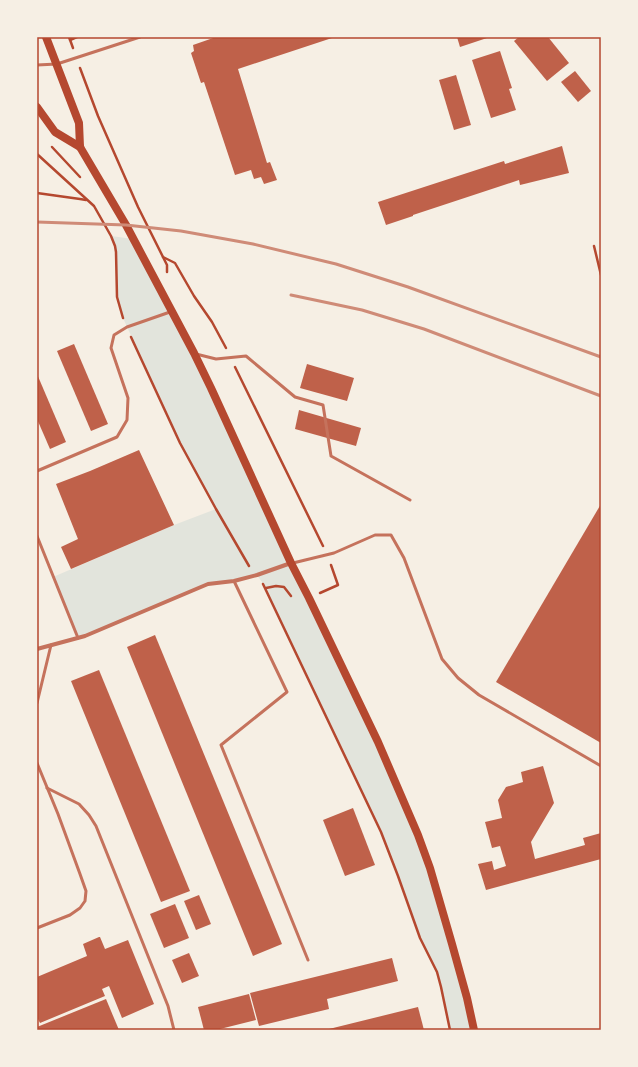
<svg xmlns="http://www.w3.org/2000/svg" width="638" height="1067" font-family="'Work Sans',sans-serif">
	<style>
		.green { fill: #e2e4dc }
		.building { fill: #bf614a }
		.lines { fill: none; stroke-linecap: round; stroke-linejoin: round }
		.path { stroke: #b5482f; stroke-width: 2.5 }
		.service { stroke: #c5725c; stroke-width: 3 }
		.minor { stroke: #c5725c; stroke-width: 4 }
		.secondary { stroke: #b5482f; stroke-width: 8 }
		.rail { stroke: #cf8b77; stroke-width: 3 }
		.neatline { fill: none; stroke: #b5482f; stroke-width: 1.5 }
	</style>
	<rect width="100%" height="100%" fill="#f6efe4"/>
	<polygon class="green" points="111,236 133,239 172,312 418,835 474,1030 450,1030 439,979 420,938 381,832 264,585 257,575 208,584 78,638 53,577 174,525 216,509 180,443 123,318 118,303 116,252"/>
	<g class="building">
		<polygon points="216,37 335,37 238,69 267,163 270,162 277,180 264,184 261,177 254,179 251,170 235,175 204,82 201,83 191,53 194,51 193,45"/>
		<polygon points="457,37 490,37 460,47"/>
		<polygon points="519,37 548,37 569,63 547,81 514,41"/>
		<polygon points="500,51 512,88 509,89 516,110 491,118 472,60"/>
		<polygon points="575,71 591,91 578,102 561,82"/>
		<polygon points="456,75 471,125 454,130 439,80"/>
		<polygon points="562,146 569,173 520,185 519,180 413,215 413,216 386,225 378,202 504,161 505,164"/>
		<polygon points="74,344 108,424 91,431 57,351"/>
		<polygon points="307,364 354,378 347,401 300,388"/>
		<polygon points="37,374 66,442 50,449 37,419"/>
		<polygon points="299,410 361,428 356,446 295,429"/>
		<polygon points="139,450 174,525 71,569 61,547 78,539 56,484 90,471"/>
		<polygon points="601,504 601,743 496,682"/>
		<polygon points="155,635 282,944 253,956 127,647"/>
		<polygon points="99,670 190,891 161,902 71,681"/>
		<polygon points="543,766 554,803 531,842 535,859 585,845 583,838 601,833 601,859 486,890 478,864 492,861 494,870 506,866 500,846 492,848 485,822 502,818 498,800 506,787 523,782 521,772"/>
		<polygon points="353,808 375,865 345,876 323,820"/>
		<polygon points="199,895 211,924 196,930 184,901"/>
		<polygon points="175,904 189,938 164,948 150,914"/>
		<polygon points="99,937 100,937 105,949 128,940 154,1004 122,1018 109,986 102,989 105,996 40,1023 37,1017 37,977 87,956 83,944"/>
		<polygon points="189,953 199,976 182,983 172,960"/>
		<polygon points="392,958 398,981 327,999 329,1009 259,1026 250,993"/>
		<polygon points="249,994 256,1020 216,1030 204,1030 198,1007"/>
		<polygon points="106,999 119,1030 37,1030 37,1027"/>
		<polygon points="418,1007 424,1030 329,1030 329,1029"/>
	</g>
	<g class="lines">
		<g class="path">
			<polyline points="69,37 73,48"/>
			<polyline points="70,40 77,37"/>
			<polyline points="80,68 98,116 138,207 167,265 167,272"/>
			<polyline points="52,147 80,177"/>
			<polyline points="37,154 94,206 111,236 115,246 116,252 117,297 123,318"/>
			<polyline points="37,193 80,199 86,200"/>
			<polyline points="594,246 601,275"/>
			<polyline points="163,257 175,263 194,296 212,322 226,348"/>
			<polyline points="131,337 180,443 216,509 249,566"/>
			<polyline points="235,367 323,546"/>
			<polyline points="263,584 381,832 398,876 420,938 437,972 441,987 450,1030"/>
			<polyline points="266,588 276,586 284,587 291,596"/>
			<polyline points="320,593 338,585 331,565"/>
		</g>
		<g class="service">
			<polyline points="37,65 57,64 140,37"/>
			<polyline points="196,354 216,359 246,356 295,397 323,405 331,456 410,500"/>
			<polyline points="37,471 117,437 127,420 128,398 111,348 114,335 127,327 170,312"/>
			<polyline points="37,536 78,638"/>
			<polyline points="293,563 334,553 375,535 391,535 404,558 442,659 458,678 479,695 601,766"/>
			<polyline points="234,581 287,692 221,745 308,960"/>
			<polyline points="37,703 51,645"/>
			<polyline points="37,763 58,814 80,874 86,891 85,901 80,908 70,915 37,928"/>
			<polyline points="47,788 79,804 89,815 96,826 168,1006 174,1030"/>
		</g>
		<polyline class="minor" points="37,649 85,636 208,584 234,581 257,575 291,563"/>
		<g class="secondary">
			<polyline points="46,37 79,123 80,147 126,225 194,353 211,388 291,563 309,598 378,742 418,835 430,868 452,944 467,998 474,1030"/>
			<polyline points="37,107 55,132 80,147"/>
		</g>
		<g class="rail">
			<polyline points="37,222 126,225 181,231 253,244 336,264 408,287 601,357"/>
			<polyline points="291,295 362,310 424,329 601,396"/>
		</g>
	</g>
	<rect width="638" height="1067" fill="none" stroke="#f6efe4" stroke-width="76"/>
	<rect x="38" y="38" width="562" height="991" class="neatline"/>
</svg>
